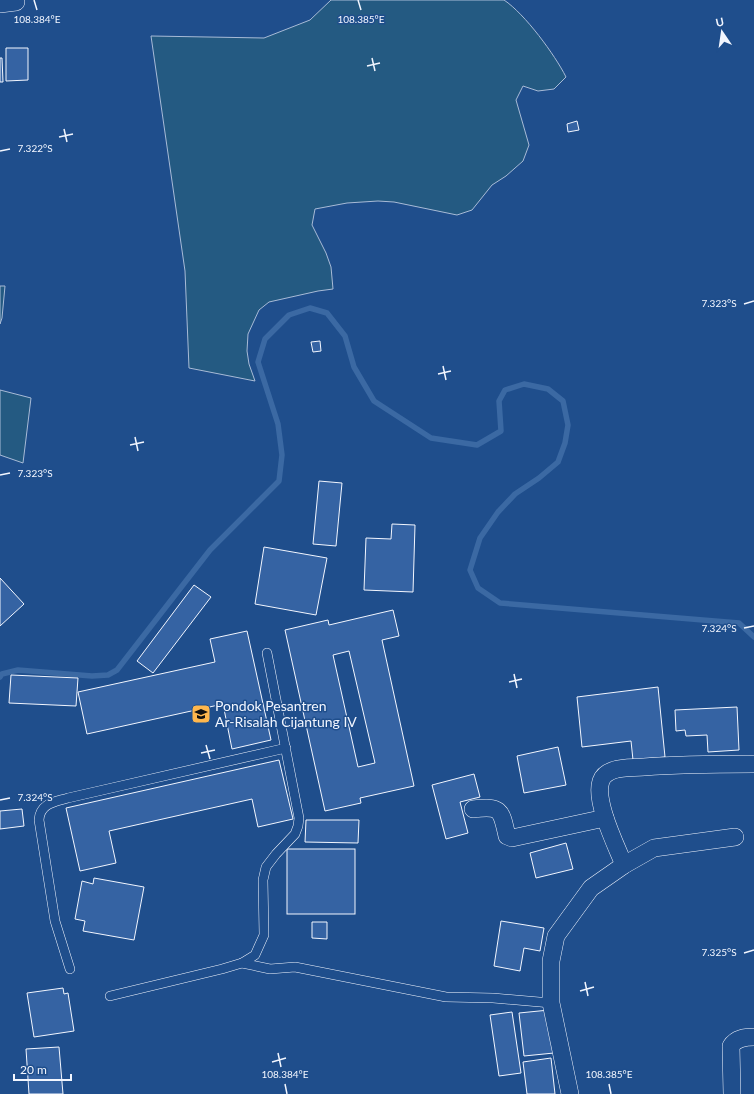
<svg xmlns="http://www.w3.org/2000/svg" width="754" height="1094" font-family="Lato,sans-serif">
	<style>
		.green { fill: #245a82; stroke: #a8bbd7 }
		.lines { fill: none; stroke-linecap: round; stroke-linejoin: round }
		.stream { stroke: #3b69a3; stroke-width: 5.5 }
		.building { fill: #3563a3; stroke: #f2f6ff; fill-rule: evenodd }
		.service-casing { stroke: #f2f6ff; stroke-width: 10 }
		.minor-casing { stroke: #f2f6ff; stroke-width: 18 }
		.service { stroke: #1f4e8c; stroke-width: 9 }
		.minor { stroke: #1f4e8c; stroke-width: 17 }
		.ticks { fill: none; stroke: #f2f6ff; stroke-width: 1.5 }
		.labels { text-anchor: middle; stroke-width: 3; stroke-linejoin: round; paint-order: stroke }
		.poi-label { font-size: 14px; fill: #f2f6ff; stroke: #1f4e8c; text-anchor: start }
		.ticks-label { font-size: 10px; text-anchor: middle; fill: #f2f6ff; stroke: #1f4e8c; stroke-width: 3; stroke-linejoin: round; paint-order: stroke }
	</style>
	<rect width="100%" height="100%" fill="#1f4e8c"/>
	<g class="green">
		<path d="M331,0H504C525,14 555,55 566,77L554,89L538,91L523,86L516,100L529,145L523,161L506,176L492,185L472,210L457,215L394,202L378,201L347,203L315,209L312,225L326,253L331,267L333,289L318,291L269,302L259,310L248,334L247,351L249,364L255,381L189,368L185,271L151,36L264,38L310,20Z"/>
		<polygon points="0,286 5,286 2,318 0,324"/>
		<polygon points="0,390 31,398 23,463 0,455"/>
	</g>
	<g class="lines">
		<polyline class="stream" points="0,677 2,674 18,670 92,676 108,675 117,670 210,550 279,481 282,455 278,424 258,362 265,339 289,315 310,308 327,313 345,336 354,367 374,401 431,438 477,445 501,431 499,401 505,390 524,384 548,389 563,401 568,425 565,443 558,462 539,478 515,494 498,512 480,538 470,570 478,588 500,603 739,623 754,637"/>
	</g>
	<g class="building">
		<polygon points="6,48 28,48 28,80 6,81"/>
		<polygon points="0,58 2,58 3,82 0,82"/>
		<polygon points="577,121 579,130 568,132 567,124"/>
		<polygon points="320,341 321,351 313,352 311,342"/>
		<polygon points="319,481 342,483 336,546 313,544"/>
		<polygon points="392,524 415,525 413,592 364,590 366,538 391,539"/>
		<polygon points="264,547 327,558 316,615 255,604"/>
		<polygon points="0,578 24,604 0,626"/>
		<polygon points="194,585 211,597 153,673 137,661"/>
		<path d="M393,610L399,636L382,640L414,786L360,798L361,803L325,811L285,630L328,620L329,625ZM349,651L375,763L358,767L333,655Z"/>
		<polygon points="247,631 271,740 232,749 223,704 87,734 78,692 215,662 210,639"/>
		<polygon points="11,675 78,678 76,706 9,703"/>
		<polygon points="658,687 665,757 633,760 631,741 582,747 577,697"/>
		<polygon points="737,707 739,750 708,752 707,735 686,736 685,730 676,731 675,710"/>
		<polygon points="558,747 566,785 524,793 517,756"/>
		<polygon points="279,760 293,819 258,827 252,799 109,831 116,863 80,871 66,808"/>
		<polygon points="474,774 480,797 460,802 468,833 446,839 432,785"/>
		<polygon points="22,809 24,826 0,829 0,811"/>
		<polygon points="306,820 359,820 358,843 305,842"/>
		<polygon points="566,843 573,869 536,878 530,853"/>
		<rect x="287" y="849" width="68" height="65"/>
		<polygon points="94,878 144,887 134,940 83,931 85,921 75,919 82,881 93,884"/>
		<polygon points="501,921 544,928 540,951 524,948 520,971 494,966"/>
		<polygon points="312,922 327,922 327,939 312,938"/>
		<polygon points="63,988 64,994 68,993 74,1031 34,1037 27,993"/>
		<polygon points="549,1010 554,1053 524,1056 519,1013"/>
		<polygon points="512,1012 521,1073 499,1076 490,1015"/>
		<polygon points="59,1047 63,1094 29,1094 26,1049"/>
		<polygon points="551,1058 555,1094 527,1094 523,1062"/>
	</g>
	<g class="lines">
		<g class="service-casing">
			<g id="service">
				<polyline points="242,963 270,969 295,967 446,997 493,998 551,1003"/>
				<path d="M70,969L55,921L39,820C40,803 55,802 68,798L286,748"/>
				<polyline points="110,996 222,969 242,963 255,955 264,935 263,880 266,867 276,854 295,834 298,826 299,818 267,653"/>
			</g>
		</g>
		<g class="minor-casing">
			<g id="minor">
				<polyline points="0,4 16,2"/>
				<path d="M473,809C501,806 501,809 507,836L512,838L605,818"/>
				<path d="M624,865C616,845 594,801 601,781C603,775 608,772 614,770C624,767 634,768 644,767C681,764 718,764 754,764"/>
				<polyline points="570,1094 551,1003 551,961 556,936 591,888 624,865 654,848 735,837"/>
				<path d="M732,1094L731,1046C736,1038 745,1037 754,1037"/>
			</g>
		</g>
		<use href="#service" class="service"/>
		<use href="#minor" class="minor"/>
	</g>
	<path class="ticks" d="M34,0L37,10M358,0L361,10M372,58L375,71M367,66L380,63M64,129L67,142M59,137L73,134M0,151L10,149M744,304L754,301M443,366L446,380M438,374L451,371M135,437L138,451M130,445L144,442M0,475L10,473M744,628L754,626M514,674L517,688M509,682L522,679M206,745L210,759M201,753L215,750M0,800L10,798M744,953L754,950M585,982L588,996M580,991L594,987M278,1053L281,1067M272,1062L286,1058M285,1084L287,1094M609,1084L611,1094"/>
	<defs>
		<g id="school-square" transform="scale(1)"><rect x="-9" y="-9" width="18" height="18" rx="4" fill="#ffb74d" stroke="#1f4e8c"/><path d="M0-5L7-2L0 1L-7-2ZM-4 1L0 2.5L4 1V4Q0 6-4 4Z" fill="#111"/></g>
	</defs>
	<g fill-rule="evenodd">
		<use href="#school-square" x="201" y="714"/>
	</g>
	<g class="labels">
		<g class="poi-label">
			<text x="215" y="711">Pondok Pesantren<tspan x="215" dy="16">Ar-Risalah Cijantung IV</tspan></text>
		</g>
	</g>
	<g class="ticks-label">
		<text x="37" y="23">108.384°E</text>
		<text x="361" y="23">108.385°E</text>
		<text x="35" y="152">7.322°S</text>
		<text x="719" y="307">7.323°S</text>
		<text x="35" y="477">7.323°S</text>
		<text x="719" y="632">7.324°S</text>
		<text x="35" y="801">7.324°S</text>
		<text x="719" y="956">7.325°S</text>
		<text x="285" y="1078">108.384°E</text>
		<text x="609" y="1078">108.385°E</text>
	</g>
	<g transform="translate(722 32) rotate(347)" stroke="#1f4e8c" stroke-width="3" paint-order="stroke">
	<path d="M0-3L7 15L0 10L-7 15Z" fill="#f2f6ff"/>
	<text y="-6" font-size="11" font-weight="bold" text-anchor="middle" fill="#f2f6ff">U</text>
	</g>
	<path d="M14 1074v6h57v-6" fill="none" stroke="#f2f6ff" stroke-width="2"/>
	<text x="20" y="1074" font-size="12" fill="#f2f6ff" stroke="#1f4e8c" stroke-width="3" paint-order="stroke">20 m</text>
</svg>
